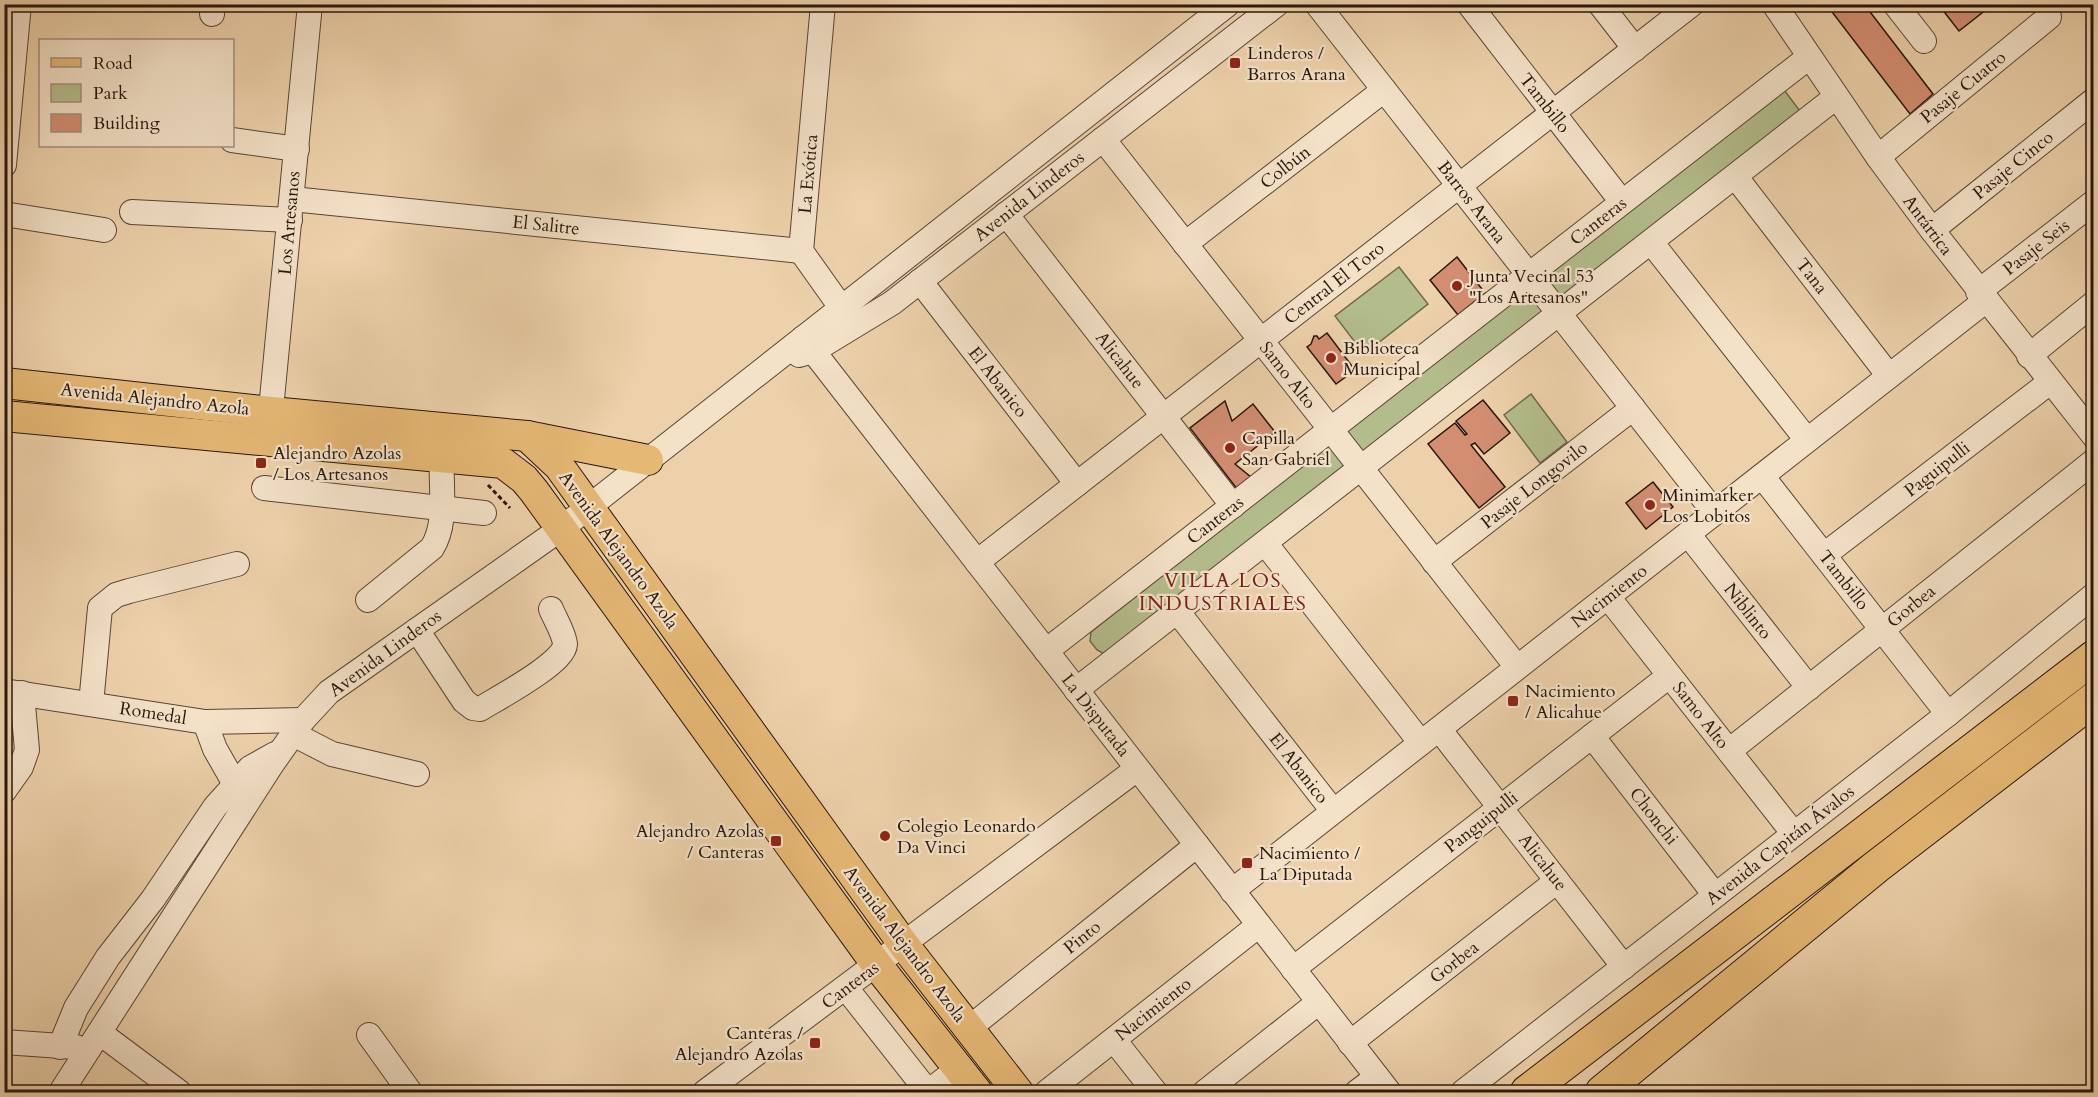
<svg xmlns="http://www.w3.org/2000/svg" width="2098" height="1097" font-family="Cardo,serif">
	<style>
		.green { fill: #b3bd8c; stroke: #6e6a4d; stroke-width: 1.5 }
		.building { fill: #d38e72; stroke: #28170e; stroke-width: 1.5 }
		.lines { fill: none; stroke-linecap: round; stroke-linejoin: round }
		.minor-casing { stroke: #594635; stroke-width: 26 }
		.major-casing { stroke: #28170e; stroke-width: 32 }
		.highway-casing { stroke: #28170e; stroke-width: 35 }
		.path { stroke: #28170e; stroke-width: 3; stroke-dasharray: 4.5 3; stroke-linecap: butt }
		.minor { stroke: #f3e1c8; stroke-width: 24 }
		.major { stroke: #e6b875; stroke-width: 30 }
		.highway { stroke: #e6b875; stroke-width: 33 }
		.poi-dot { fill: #8f2418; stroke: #f3e1c8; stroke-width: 2 }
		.labels { text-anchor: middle; stroke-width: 4.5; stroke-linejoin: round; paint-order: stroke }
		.poi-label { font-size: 18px; fill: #28170e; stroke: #f3e1c8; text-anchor: start }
		.street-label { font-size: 18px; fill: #28170e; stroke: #f3e1c8 }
		.neighbourhood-label { font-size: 20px; letter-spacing: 1.5px; fill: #7a1f14; stroke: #f3e1c8 }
	</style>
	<rect width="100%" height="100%" fill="#edd1aa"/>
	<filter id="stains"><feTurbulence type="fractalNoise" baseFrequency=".00333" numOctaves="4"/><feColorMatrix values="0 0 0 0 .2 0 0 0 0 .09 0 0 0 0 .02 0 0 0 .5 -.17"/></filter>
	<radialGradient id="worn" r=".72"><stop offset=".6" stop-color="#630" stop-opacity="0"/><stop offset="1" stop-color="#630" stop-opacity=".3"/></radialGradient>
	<g class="green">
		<polygon points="1781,86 1800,111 1108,656 1097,650 1090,641 1091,632"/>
		<polygon points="1399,267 1428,304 1364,354 1335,316"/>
		<polygon points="1531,394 1567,442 1540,463 1504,415"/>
	</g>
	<g class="building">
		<polygon points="1826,4 1864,4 1933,94 1910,114"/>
		<polygon points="1938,4 1977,4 1983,12 1959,31"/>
		<polygon points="2031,4 2047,4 2037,13"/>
		<polygon points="1457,257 1485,293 1458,315 1430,280"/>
		<polygon points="1327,333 1355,370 1336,384 1307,347 1311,344 1314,336 1317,336 1319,339"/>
		<polygon points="1483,400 1510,433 1484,454 1475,443 1471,445 1505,487 1479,508 1428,444 1455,423 1465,435 1467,434 1456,421"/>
		<polygon points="1225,401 1232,421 1253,404 1275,432 1235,464 1257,482 1241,494 1190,428"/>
		<polygon points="1653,482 1673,507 1646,529 1626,503"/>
	</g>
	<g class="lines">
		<g class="minor-casing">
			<g id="minor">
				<polyline points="823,4 801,251 850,320"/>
				<polyline points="1317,4 1715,513"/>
				<polyline points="1469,4 1622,202"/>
				<polyline points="1600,4 1635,49"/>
				<polyline points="1774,4 1878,157 1932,230 2094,436"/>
				<polyline points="1895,4 1924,41"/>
				<polyline points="212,14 213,4"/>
				<polyline points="1103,139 1517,667"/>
				<polyline points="232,140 297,149"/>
				<polyline points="1878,157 2049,17"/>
				<polyline points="4,165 19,4"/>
				<polyline points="1735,176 1889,376"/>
				<polyline points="292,199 801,251"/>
				<polyline points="132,212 290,220"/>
				<polyline points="4,214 104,230"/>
				<polyline points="1006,214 1233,506"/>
				<polyline points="1932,230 2094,100"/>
				<polyline points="1651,242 1807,440"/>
				<polyline points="1185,244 1384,90"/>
				<polyline points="920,281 1077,484"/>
				<polyline points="1978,292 2094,202"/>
				<polyline points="803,338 1389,1092"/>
				<polyline points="799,355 813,351 892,303 1277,4"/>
				<polyline points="2029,356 2094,303"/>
				<polyline points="269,430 310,4"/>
				<polyline points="1762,476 1948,714"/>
				<polyline points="264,488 484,513"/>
				<polyline points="1688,534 1809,688"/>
				<polyline points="1265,543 1421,743"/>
				<polyline points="1824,555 2050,382"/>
				<polyline points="977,562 1692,4"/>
				<polyline points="1434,562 1633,408"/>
				<polyline points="1608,597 1794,834"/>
				<path d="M368,600L432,548C448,523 440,486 442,457"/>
				<polyline points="1177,611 1333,811"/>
				<path d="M417,630L464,701L473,708L480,709C496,699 566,662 565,644C564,633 555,619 551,609"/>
				<polyline points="1046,651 1809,57"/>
				<polyline points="1076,690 1836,97"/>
				<polyline points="4,691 205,722 303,720"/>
				<polyline points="91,704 100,608 116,595 129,591 237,564"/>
				<polyline points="205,722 215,749 235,784"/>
				<polyline points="1439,729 1624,967"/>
				<polyline points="293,734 332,754 417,774"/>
				<polyline points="1592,736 1715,895"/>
				<polyline points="1729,751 2094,461"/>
				<polyline points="4,791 21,767 27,750 22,693"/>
				<polyline points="1232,891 1985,301"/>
				<polyline points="1293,969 1669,676"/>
				<polyline points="846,988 928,1092"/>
				<polyline points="968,1029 1197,845"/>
				<polyline points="100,1033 179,1092"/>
				<polyline points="369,1035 410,1092"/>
				<polyline points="1114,1040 1155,1092"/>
				<polyline points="4,1042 76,1047"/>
				<polyline points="1350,1043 1557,881"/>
				<polyline points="60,1047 76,1008 108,957 153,899 215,807 250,768 275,754"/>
				<polyline points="61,1092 272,764 303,720 329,692 562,528 1228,4"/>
				<polyline points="705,1092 1137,769"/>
				<polyline points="928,1092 958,1069"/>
				<polyline points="1047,1092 1259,925"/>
				<polyline points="1205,1092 1319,1002"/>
				<polyline points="1357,1092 1377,1077"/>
				<polyline points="1463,1092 1948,714 2094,595"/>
			</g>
		</g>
		<g class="major-casing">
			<g id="major">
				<polyline points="4,383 271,412 527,436 648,460"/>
				<polyline points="4,416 503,463 524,479 534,491 877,965 977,1092"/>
				<polyline points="527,436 559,466 904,945 1018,1092"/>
			</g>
		</g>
		<g class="highway-casing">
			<g id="highway">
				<polyline points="1527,1092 2094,657"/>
				<polyline points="1602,1092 1876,867 2094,699"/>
			</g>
		</g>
		<polyline class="path" points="488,485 510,508"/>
		<use href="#minor" class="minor"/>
		<use href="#major" class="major"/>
		<use href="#highway" class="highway"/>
	</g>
	<g class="poi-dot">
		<rect x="1229" y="57" width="12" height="12" rx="3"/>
		<circle cx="1457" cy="286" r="6"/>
		<circle cx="1331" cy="358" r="6"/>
		<circle cx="1230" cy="448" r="6"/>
		<rect x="255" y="457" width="12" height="12" rx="3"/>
		<circle cx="1650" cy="505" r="6"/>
		<rect x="1507" y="695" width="12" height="12" rx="3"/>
		<circle cx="885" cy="836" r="6"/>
		<rect x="770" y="835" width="12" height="12" rx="3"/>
		<rect x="1241" y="857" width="12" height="12" rx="3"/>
		<rect x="809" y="1037" width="12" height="12" rx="3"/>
	</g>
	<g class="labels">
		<g class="poi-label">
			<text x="1247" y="59">Linderos /<tspan x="1247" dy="21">Barros Arana</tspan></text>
			<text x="1469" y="282">Junta Vecinal 53<tspan x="1469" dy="21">"Los Artesanos"</tspan></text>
			<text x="1343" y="354">Biblioteca<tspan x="1343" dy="21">Municipal</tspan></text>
			<text x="1242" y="444">Capilla<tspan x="1242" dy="21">San Gabriel</tspan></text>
			<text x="273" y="459">Alejandro Azolas<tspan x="273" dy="21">/ Los Artesanos</tspan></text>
			<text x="1662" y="501">Minimarker<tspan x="1662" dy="21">Los Lobitos</tspan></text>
			<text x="1525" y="697">Nacimiento<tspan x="1525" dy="21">/ Alicahue</tspan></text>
			<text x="897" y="832">Colegio Leonardo<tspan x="897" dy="21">Da Vinci</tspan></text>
			<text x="764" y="837" text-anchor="end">Alejandro Azolas<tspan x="764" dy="21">/ Canteras</tspan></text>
			<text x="1259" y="859">Nacimiento /<tspan x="1259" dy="21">La Diputada</tspan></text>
			<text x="803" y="1039" text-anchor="end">Canteras /<tspan x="803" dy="21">Alejandro Azolas</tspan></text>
		</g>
		<g class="street-label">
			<text transform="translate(1963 87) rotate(-39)" y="6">Pasaje Cuatro</text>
			<text transform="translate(1545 103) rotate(52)" y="6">Tambillo</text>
			<text transform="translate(2013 165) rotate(-39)" y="6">Pasaje Cinco</text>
			<text transform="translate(1285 167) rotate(-38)" y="6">Colbún</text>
			<text transform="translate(808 174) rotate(-85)" y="6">La Exótica</text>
			<text transform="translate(1029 196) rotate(-38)" y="6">Avenida Linderos</text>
			<text transform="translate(1472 202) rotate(52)" y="6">Barros Arana</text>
			<text transform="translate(1598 221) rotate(-38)" y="6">Canteras</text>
			<text transform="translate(289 223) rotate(-85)" y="6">Los Artesanos</text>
			<text transform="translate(546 225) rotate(6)" y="6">El Salitre</text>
			<text transform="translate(1928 225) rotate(53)" y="6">Antártica</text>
			<text transform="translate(2036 247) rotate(-38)" y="6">Pasaje Seis</text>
			<text transform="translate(1812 276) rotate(52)" y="6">Tana</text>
			<text transform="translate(1334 283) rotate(-38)" y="6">Central El Toro</text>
			<text transform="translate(1120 360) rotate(52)" y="6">Alicahue</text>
			<text transform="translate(1288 375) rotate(52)" y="6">Samo Alto</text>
			<text transform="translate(998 382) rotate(52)" y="6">El Abanico</text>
			<text transform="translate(155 399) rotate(6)" y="6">Avenida Alejandro Azola</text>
			<text transform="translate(1937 469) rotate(-38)" y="6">Paguipulli</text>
			<text transform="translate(1534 485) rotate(-38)" y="6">Pasaje Longovilo</text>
			<text transform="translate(1215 520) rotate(-38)" y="6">Canteras</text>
			<text transform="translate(619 550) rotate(54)" y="6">Avenida Alejandro Azola</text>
			<text transform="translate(1844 580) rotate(52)" y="6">Tambillo</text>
			<text transform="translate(1609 596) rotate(-38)" y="6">Nacimiento</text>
			<text transform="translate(1911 606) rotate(-39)" y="6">Gorbea</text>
			<text transform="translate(1748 611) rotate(52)" y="6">Niblinto</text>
			<text transform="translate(385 653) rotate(-36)" y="6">Avenida Linderos</text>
			<text transform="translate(153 713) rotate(9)" y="6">Romedal</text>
			<text transform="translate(1096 715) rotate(52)" y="6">La Disputada</text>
			<text transform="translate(1701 715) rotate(52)" y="6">Samo Alto</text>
			<text transform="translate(1299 768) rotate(52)" y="6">El Abanico</text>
			<text transform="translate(1654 816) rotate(52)" y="6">Chonchi</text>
			<text transform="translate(1481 822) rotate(-38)" y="6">Panguipulli</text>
			<text transform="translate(1780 845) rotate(-38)" y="6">Avenida Capitán Ávalos</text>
			<text transform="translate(1543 862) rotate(52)" y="6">Alicahue</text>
			<text transform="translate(1082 937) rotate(-39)" y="6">Pinto</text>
			<text transform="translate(905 944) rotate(53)" y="6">Avenida Alejandro Azola</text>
			<text transform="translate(1454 962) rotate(-38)" y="6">Gorbea</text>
			<text transform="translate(850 985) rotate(-37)" y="6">Canteras</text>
			<text transform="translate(1153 1009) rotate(-38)" y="6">Nacimiento</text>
		</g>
		<g class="neighbourhood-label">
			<text x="1223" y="587">VILLA LOS<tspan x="1223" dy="23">INDUSTRIALES</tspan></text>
		</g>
	</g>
	<rect width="2098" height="1097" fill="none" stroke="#edd1aa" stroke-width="24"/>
	<rect x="6" y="6" width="2086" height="1085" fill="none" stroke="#28170e" stroke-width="3"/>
	<rect x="12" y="12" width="2074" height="1073" fill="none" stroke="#28170e" stroke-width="1.5"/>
	<rect x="39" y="39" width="195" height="108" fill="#f3e1c8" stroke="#a2907e" stroke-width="1.5"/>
	<rect x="51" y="58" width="30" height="9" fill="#e6b875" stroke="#a2907e" stroke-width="1.5"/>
	<text x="93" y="69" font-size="18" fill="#28170e">Road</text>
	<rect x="51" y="84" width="30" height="18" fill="#b3bd8c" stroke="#a2907e" stroke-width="1.5"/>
	<text x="93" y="99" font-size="18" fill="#28170e">Park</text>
	<rect x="51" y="114" width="30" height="18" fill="#d38e72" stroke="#a2907e" stroke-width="1.5"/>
	<text x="93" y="129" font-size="18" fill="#28170e">Building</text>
	<rect width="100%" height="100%" filter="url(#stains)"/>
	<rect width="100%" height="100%" fill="url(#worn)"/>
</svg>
